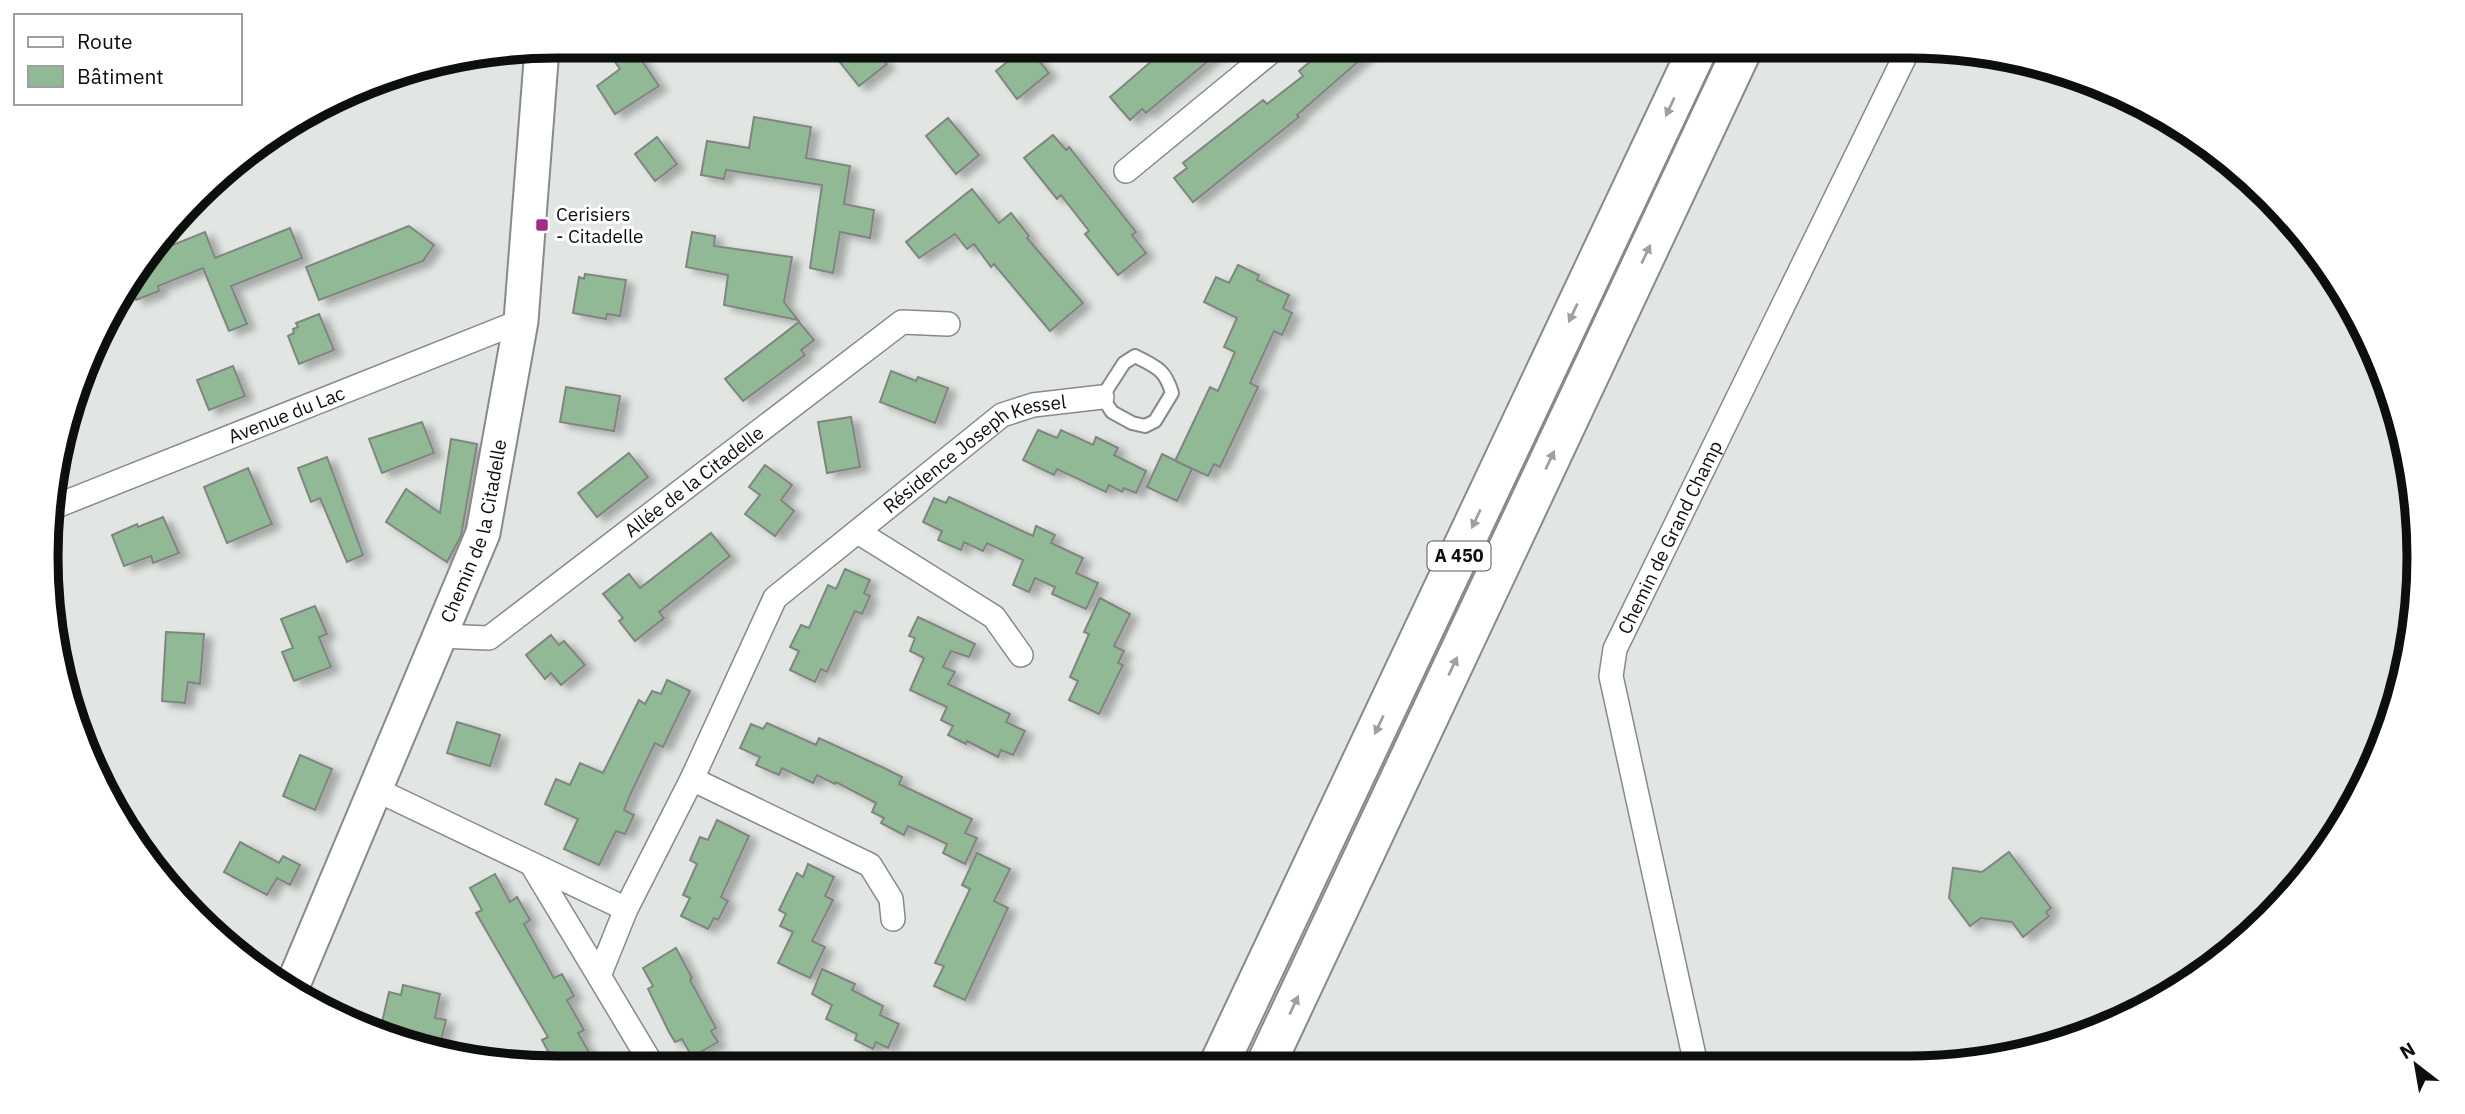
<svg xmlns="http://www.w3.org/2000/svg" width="2465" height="1114" font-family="'IBM Plex Sans',sans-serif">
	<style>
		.building { fill: #91b996; stroke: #818581; stroke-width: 2; filter: url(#shadow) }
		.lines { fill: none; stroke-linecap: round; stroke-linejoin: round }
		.lane-casing { stroke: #868b87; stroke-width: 16 }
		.street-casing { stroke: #868b87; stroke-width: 26 }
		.secondary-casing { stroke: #868b87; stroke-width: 37 }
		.highway-casing { stroke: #868b87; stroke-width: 42 }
		.lane { stroke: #fff; stroke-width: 12 }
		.street { stroke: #fff; stroke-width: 23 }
		.secondary { stroke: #fff; stroke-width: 33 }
		.highway { stroke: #fff; stroke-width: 38 }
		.oneway { fill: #9e9f9e }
		.poi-dot { fill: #a12d88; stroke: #fff; stroke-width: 2.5 }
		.labels { text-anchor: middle; stroke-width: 6; stroke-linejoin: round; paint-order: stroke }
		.shield { fill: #fff; stroke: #565756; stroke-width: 2 }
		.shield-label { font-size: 18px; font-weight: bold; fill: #0d0f0d }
		.poi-label { font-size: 19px; fill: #0d0f0d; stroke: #fff; text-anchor: start }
		.street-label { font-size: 19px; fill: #0d0f0d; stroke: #fff }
		.rim { fill: none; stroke: #0d0f0d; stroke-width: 9 }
	</style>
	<defs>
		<filter id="shadow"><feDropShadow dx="8" dy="4.5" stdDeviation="3.5" flood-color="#0004"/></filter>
	</defs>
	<rect width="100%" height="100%" fill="#e1e6e2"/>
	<g class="building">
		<polygon points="632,46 659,86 615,114 597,86 620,69 613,59"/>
		<polygon points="827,46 871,46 887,64 859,86"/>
		<polygon points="1027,46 1049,73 1017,99 996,71"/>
		<polygon points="1169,46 1226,46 1146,113 1142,109 1130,120 1110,97"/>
		<polygon points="1321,46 1376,46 1297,115 1299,117 1193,202 1174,178 1187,168 1183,163 1263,100 1267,104 1303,76 1299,71 1312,60 1308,56"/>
		<polygon points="754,117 811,127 806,158 850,166 844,204 874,210 870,238 840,232 833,273 810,268 822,185 726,170 724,179 701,175 707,141 749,148"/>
		<polygon points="948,118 979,155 956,174 926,136"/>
		<polygon points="1053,135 1066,150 1069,147 1136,232 1132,235 1146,253 1118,275 1085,234 1089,231 1061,195 1057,199 1024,158"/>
		<polygon points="657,137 677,164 655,181 635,154"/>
		<polygon points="972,189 999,223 1011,213 1029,236 1027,238 1083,303 1050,331 994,264 991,267 974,244 967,249 955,234 919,258 906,242"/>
		<polygon points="409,226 434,245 423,261 319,300 306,267"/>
		<polygon points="290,228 302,258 231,286 247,324 229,331 203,268 158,286 159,291 136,300 129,283 155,252 205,232 215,258"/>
		<polygon points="692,232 715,236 714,246 792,257 784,302 798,320 724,305 728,275 686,267"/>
		<polygon points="1238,265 1259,275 1257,280 1289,295 1283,308 1292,313 1282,335 1274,331 1250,383 1258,387 1220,467 1214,464 1208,476 1175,461 1210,387 1218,391 1235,352 1224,347 1237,318 1204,302 1216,277 1229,283"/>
		<polygon points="585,274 626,280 620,316 607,314 606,319 573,313 579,277 584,279"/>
		<polygon points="319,314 334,350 299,364 288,336 294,333 293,329 298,327 296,323"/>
		<polygon points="799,322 814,340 801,350 805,355 743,401 725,379"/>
		<polygon points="233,366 245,396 209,410 197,380"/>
		<polygon points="891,371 916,381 918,377 948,388 935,423 880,402"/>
		<polygon points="566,387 620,396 614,431 560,422"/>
		<polygon points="851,417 860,467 827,473 818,422"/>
		<polygon points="422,422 434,453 382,473 369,439"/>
		<polygon points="1038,430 1057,438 1061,430 1093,445 1096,437 1118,448 1114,455 1146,471 1136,493 1124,488 1122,492 1109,485 1106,492 1057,469 1054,475 1023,460"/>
		<polygon points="451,439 477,444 461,536 447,562 386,522 406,489 440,513"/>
		<polygon points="629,453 648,477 597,517 578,493"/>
		<polygon points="1162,454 1192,469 1177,501 1147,487"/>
		<polygon points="327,457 363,555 347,562 320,498 311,502 298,468"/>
		<polygon points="765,465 792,485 781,500 794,511 775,536 745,514 760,495 749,487"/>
		<polygon points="248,468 272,524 227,543 204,487"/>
		<polygon points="949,497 1033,536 1036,526 1055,535 1051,543 1083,558 1076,573 1098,583 1086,609 1052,594 1055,587 1035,578 1029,592 1013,585 1023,560 987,543 983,551 964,542 961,550 938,540 942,531 923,522 934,498 946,503"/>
		<polygon points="163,517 179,553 153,563 151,556 124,566 112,535 137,524 138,527"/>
		<polygon points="711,533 730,556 659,612 664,618 635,641 619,621 623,618 603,594 629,574 640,588"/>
		<polygon points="845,569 870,580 864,593 870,596 862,614 855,611 827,672 821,669 815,682 790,670 799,651 790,647 801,625 809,628 828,585 836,589"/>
		<polygon points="1100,598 1130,614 1114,646 1124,651 1118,663 1123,665 1099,714 1069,700 1078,681 1070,677 1089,634 1084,632"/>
		<polygon points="315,606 327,634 319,637 331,667 294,681 282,652 293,648 281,619"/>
		<polygon points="918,617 975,644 969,657 951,651 943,667 955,672 948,684 1010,714 1006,722 1025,731 1013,755 1001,750 998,757 967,741 966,744 948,735 953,726 941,720 947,707 910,690 924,658 910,651 915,638 909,636"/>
		<polygon points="166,632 204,634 200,684 188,682 185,703 162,701"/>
		<polygon points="551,635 559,645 564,641 585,665 561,685 551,673 545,679 526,655"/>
		<polygon points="667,680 690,691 663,747 655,743 630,795 624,810 634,815 625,834 616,831 599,865 564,849 578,819 545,804 556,779 570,785 580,763 603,773 639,700 645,704 652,691 661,694"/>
		<polygon points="457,722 500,735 490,766 447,753"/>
		<polygon points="767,723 816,745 819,738 884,768 902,777 899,784 972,819 965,833 977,838 965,864 943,853 947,844 926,834 908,826 904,835 881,823 884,818 872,812 876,803 836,782 835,784 817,775 813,783 782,768 779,775 756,765 760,757 740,748 751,724 763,729"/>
		<polygon points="300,755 332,769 315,810 283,796"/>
		<polygon points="717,820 749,836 721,897 728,901 718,920 714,918 708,929 681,916 690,898 683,895 697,864 690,860 700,837 708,840"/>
		<polygon points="240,842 279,863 283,856 300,865 290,885 277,878 267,895 224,872"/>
		<polygon points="2009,852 2051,908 2046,912 2049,916 2023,937 2012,922 1981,918 1970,926 1949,898 1953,868 1982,872"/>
		<polygon points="977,853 1010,869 994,901 1008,908 965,1000 934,986 944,966 935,963 970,889 962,885"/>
		<polygon points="808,864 834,877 825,896 833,900 812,941 825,947 810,978 778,963 793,932 780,926 786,914 779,910 797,873 803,877"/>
		<polygon points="495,874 510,902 517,897 530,920 524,924 554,978 562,974 574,996 567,1000 584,1030 578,1033 598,1068 557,1068 542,1040 548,1037 476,913 482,910 470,888"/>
		<polygon points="676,948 692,978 690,980 716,1028 711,1031 718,1042 692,1057 682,1039 675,1042 669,1032 648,989 653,986 643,968"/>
		<polygon points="822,969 855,984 852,990 883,1006 880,1015 899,1024 888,1048 876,1042 873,1049 855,1040 857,1034 826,1019 832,1005 812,994"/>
		<polygon points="403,985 440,994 435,1018 446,1020 441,1041 431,1039 430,1043 380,1031 389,992 401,995"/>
	</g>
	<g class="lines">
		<g class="lane-casing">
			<path id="lane" d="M1135,356C1156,367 1165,369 1172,393L1155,421L1145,426L1132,423L1112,412L1102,397L1124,363Z"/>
		</g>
		<g class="street-casing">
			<g id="street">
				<polyline points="1126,171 1278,46"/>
				<path id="s1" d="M54,507L521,321"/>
				<polyline points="858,532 994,617 1021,655"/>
				<path id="s2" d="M439,636L489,638L902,322L948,324"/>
				<polyline points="692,779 870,865 891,899 893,919"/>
				<polyline points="375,789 626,909"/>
				<polyline points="532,865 599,976"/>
				<path id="s3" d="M1696,1065L1611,676L1615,649L1910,46"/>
				<path id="s4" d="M654,1068L599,976L626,909L692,779L775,598L1002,415L1033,405L1102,397"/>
			</g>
		</g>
		<g class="secondary-casing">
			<g id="secondary">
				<path id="s5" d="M292,987L483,533L521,321L542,48"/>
			</g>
		</g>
		<g class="highway-casing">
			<g id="highway">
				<polyline points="1218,1066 1699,46"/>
				<polyline points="1265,1066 1744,46"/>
			</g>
		</g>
		<use href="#lane" class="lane"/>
		<use href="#street" class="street"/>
		<use href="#secondary" class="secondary"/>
		<use href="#highway" class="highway"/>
	</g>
	<defs><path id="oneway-solid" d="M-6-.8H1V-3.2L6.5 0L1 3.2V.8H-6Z" transform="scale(1.75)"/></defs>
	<g class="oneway">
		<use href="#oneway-solid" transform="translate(1670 107) rotate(115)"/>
		<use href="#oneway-solid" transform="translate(1646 254) rotate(-65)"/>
		<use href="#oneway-solid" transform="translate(1573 313) rotate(115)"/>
		<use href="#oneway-solid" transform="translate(1550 460) rotate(-65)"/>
		<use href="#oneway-solid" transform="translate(1476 519) rotate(115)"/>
		<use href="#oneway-solid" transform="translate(1453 666) rotate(-65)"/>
		<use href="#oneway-solid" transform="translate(1379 725) rotate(115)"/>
		<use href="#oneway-solid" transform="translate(1294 1005) rotate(-65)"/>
	</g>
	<rect class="poi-dot" x="535" y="218" width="14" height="14" rx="3.5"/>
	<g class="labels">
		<rect class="shield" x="1427.5" y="541.5" width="63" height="29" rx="5"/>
		<g class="shield-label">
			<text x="1459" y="562">A 450</text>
		</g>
		<g class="poi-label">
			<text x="556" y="221">Cerisiers<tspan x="556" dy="22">- Citadelle</tspan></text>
		</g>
		<g class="street-label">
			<text dy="7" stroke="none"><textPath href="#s1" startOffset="250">Avenue du Lac</textPath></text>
			<text dy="7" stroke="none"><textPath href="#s4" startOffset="774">Résidence Joseph Kessel</textPath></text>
			<text dy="7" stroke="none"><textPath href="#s2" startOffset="308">Allée de la Citadelle</textPath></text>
			<text dy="7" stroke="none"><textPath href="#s5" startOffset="492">Chemin de la Citadelle</textPath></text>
			<text dy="7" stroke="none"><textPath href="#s3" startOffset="550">Chemin de Grand Champ</textPath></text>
		</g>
	</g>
	<path d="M0 0H2465V1114H0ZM557 58H1908A499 499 0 0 1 2407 557V557A499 499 0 0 1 1908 1056H557A499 499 0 0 1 58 557V557A499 499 0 0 1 557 58Z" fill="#fff" fill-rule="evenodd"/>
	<path class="rim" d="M557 58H1908A499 499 0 0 1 2407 557V557A499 499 0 0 1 1908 1056H557A499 499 0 0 1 58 557V557A499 499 0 0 1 557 58Z"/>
	<rect x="14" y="14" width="228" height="91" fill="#ffffff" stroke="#9e9f9e" stroke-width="2"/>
	<rect x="28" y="37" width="35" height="10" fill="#ffffff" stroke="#9e9f9e" stroke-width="2"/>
	<text x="77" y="49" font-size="21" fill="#0d0f0d">Route</text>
	<rect x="28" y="66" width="35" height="21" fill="#91b996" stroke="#9e9f9e" stroke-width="2"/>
	<text x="77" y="84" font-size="21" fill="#0d0f0d">Bâtiment</text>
	<g transform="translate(2416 1065) rotate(329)" stroke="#ffffff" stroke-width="5" paint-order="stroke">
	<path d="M0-5L12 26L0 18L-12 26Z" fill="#0d0f0d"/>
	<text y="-10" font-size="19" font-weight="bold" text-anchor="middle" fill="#0d0f0d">N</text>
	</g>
</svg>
